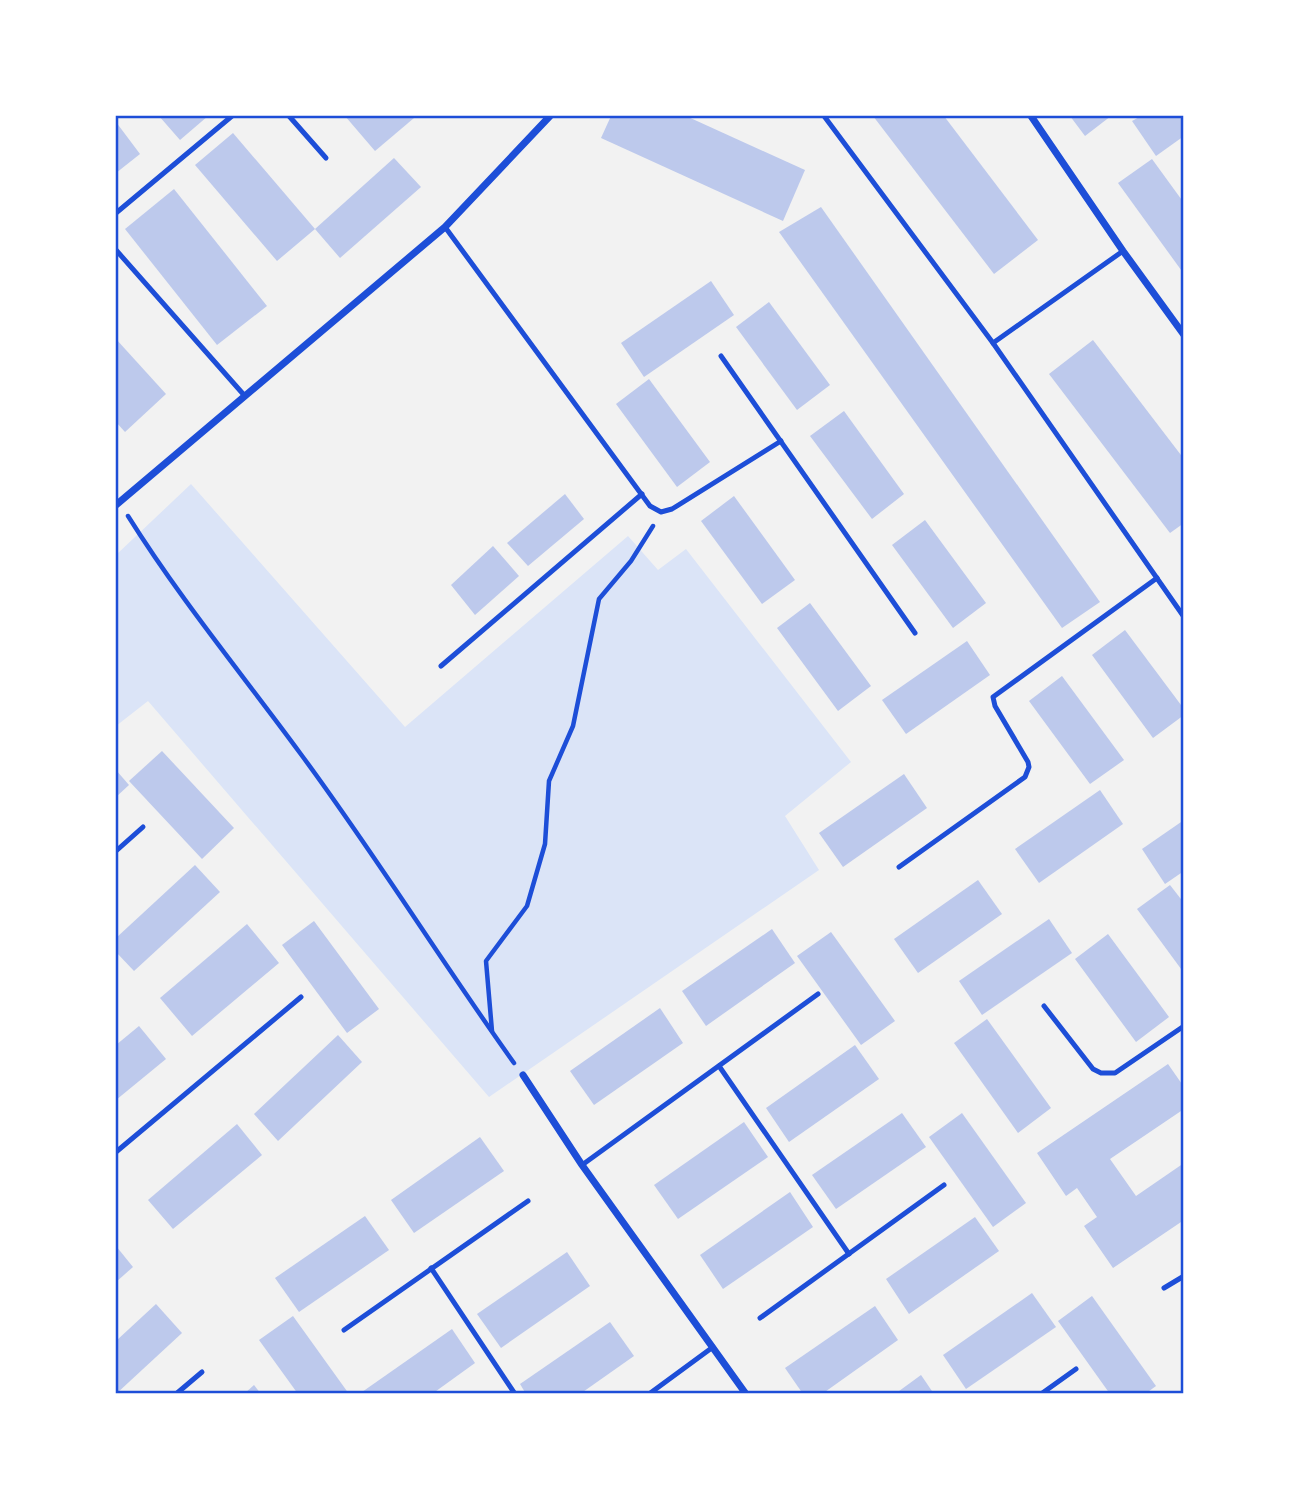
<svg xmlns="http://www.w3.org/2000/svg" width="1299" height="1509" font-family="Jost,sans-serif">
	<style>
		.green { fill: #dbe4f7 }
		.building { fill: #bdc9ec }
		.lines { fill: none; stroke-linecap: round; stroke-linejoin: round }
		.path { stroke: #1d4ed8; stroke-width: 4.5 }
		.service { stroke: #1d4ed8; stroke-width: 5 }
		.minor { stroke: #1d4ed8; stroke-width: 7 }
		.neatline { fill: none; stroke: #1d4ed8; stroke-width: 2.5 }
	</style>
	<rect width="100%" height="100%" fill="#f2f2f2"/>
	<polygon class="green" points="191,484 405,727 628,536 658,570 686,549 851,762 785,816 819,870 489,1097 148,701 116,726 116,555"/>
	<g class="building">
		<polygon points="159,116 208,116 180,140"/>
		<polygon points="345,116 412,116 414,118 375,151"/>
		<polygon points="611,116 686,116 805,170 783,221 601,138"/>
		<polygon points="873,116 944,116 1038,240 994,274"/>
		<polygon points="1070,116 1111,116 1085,136"/>
		<polygon points="1141,116 1184,116 1184,136 1156,156 1132,121"/>
		<polygon points="116,122 140,154 116,173"/>
		<polygon points="233,133 315,229 277,261 195,165"/>
		<polygon points="394,158 421,187 340,258 315,229"/>
		<polygon points="1152,159 1184,203 1184,274 1118,183"/>
		<polygon points="174,189 267,306 217,345 125,229"/>
		<polygon points="821,207 1100,602 1062,628 779,232"/>
		<polygon points="711,281 734,315 644,377 621,343"/>
		<polygon points="769,302 830,385 797,410 736,327"/>
		<polygon points="116,339 166,394 125,432 116,422"/>
		<polygon points="1093,340 1184,459 1184,523 1170,533 1049,374"/>
		<polygon points="649,379 710,462 677,487 616,404"/>
		<polygon points="844,411 904,494 872,519 810,436"/>
		<polygon points="565,494 584,519 528,566 507,543"/>
		<polygon points="734,496 795,580 762,604 701,521"/>
		<polygon points="925,520 986,603 953,628 892,545"/>
		<polygon points="493,546 519,576 475,615 451,585"/>
		<polygon points="810,603 871,686 838,711 777,628"/>
		<polygon points="1125,630 1184,709 1184,715 1153,738 1092,655"/>
		<polygon points="967,641 990,675 906,734 882,700"/>
		<polygon points="1062,676 1124,760 1090,784 1029,701"/>
		<polygon points="162,751 234,828 202,859 129,781"/>
		<polygon points="116,770 129,785 116,797"/>
		<polygon points="904,774 927,808 843,867 819,833"/>
		<polygon points="1100,790 1123,824 1039,883 1015,849"/>
		<polygon points="1184,820 1184,871 1165,884 1142,849"/>
		<polygon points="195,865 220,892 134,971 116,952 116,938"/>
		<polygon points="978,880 1002,914 918,973 894,939"/>
		<polygon points="1170,885 1184,903 1184,973 1137,909"/>
		<polygon points="1049,919 1072,953 982,1015 959,981"/>
		<polygon points="314,921 379,1009 347,1033 282,945"/>
		<polygon points="247,924 279,963 192,1036 160,998"/>
		<polygon points="772,929 795,963 706,1026 682,991"/>
		<polygon points="831,932 895,1021 861,1045 797,956"/>
		<polygon points="1108,934 1169,1017 1136,1042 1075,959"/>
		<polygon points="660,1008 683,1043 594,1105 570,1071"/>
		<polygon points="987,1019 1051,1108 1018,1133 954,1043"/>
		<polygon points="139,1026 166,1059 116,1100 116,1045"/>
		<polygon points="338,1035 362,1062 278,1141 254,1114"/>
		<polygon points="855,1045 879,1079 789,1142 766,1108"/>
		<polygon points="1168,1064 1184,1087 1184,1109 1110,1159 1136,1196 1184,1163 1184,1220 1113,1268 1084,1226 1097,1217 1077,1188 1066,1196 1037,1153"/>
		<polygon points="902,1113 926,1147 836,1209 812,1175"/>
		<polygon points="962,1113 1026,1203 993,1227 929,1137"/>
		<polygon points="744,1122 768,1157 678,1219 654,1185"/>
		<polygon points="237,1124 262,1155 173,1229 148,1200"/>
		<polygon points="480,1137 504,1171 414,1233 391,1200"/>
		<polygon points="790,1192 813,1227 723,1289 700,1255"/>
		<polygon points="365,1216 389,1250 299,1312 275,1278"/>
		<polygon points="975,1217 999,1251 909,1314 886,1279"/>
		<polygon points="116,1246 133,1267 116,1282"/>
		<polygon points="567,1252 590,1286 501,1348 477,1314"/>
		<polygon points="1032,1293 1056,1327 966,1389 943,1355"/>
		<polygon points="1092,1296 1156,1386 1145,1394 1110,1394 1058,1321"/>
		<polygon points="156,1304 182,1333 116,1394 116,1341"/>
		<polygon points="875,1306 898,1340 822,1394 803,1394 785,1368"/>
		<polygon points="293,1316 349,1394 298,1394 259,1340"/>
		<polygon points="610,1322 634,1356 580,1394 526,1394 520,1384"/>
		<polygon points="452,1329 475,1363 432,1394 363,1394 362,1392"/>
		<polygon points="921,1375 934,1394 895,1394"/>
		<polygon points="254,1385 261,1394 244,1394"/>
	</g>
	<g class="lines">
		<g class="path">
			<path d="M128,516C180,599 242,674 300,753C375,854 441,961 514,1063"/>
			<polyline points="492,1031 486,961 527,906 545,844 549,781 573,726 599,599 631,561 653,526"/>
		</g>
		<g class="service">
			<polyline points="289,116 326,158"/>
			<polyline points="824,116 993,343 1184,617"/>
			<polyline points="116,213 232,116"/>
			<polyline points="445,227 650,506 661,512 672,509 781,441"/>
			<polyline points="116,250 244,395"/>
			<polyline points="993,343 1123,251"/>
			<polyline points="721,356 915,633"/>
			<polyline points="441,666 642,494"/>
			<polyline points="116,851 143,827"/>
			<polyline points="899,867 1025,777 1029,767 1028,762 995,706 993,697 1157,578"/>
			<polyline points="1044,1006 1093,1069 1101,1073 1115,1073 1184,1026"/>
			<polyline points="719,1066 849,1254"/>
			<polyline points="116,1152 301,997"/>
			<polyline points="582,1165 818,994"/>
			<polyline points="431,1268 515,1394"/>
			<polyline points="1164,1288 1184,1276"/>
			<polyline points="760,1318 944,1185"/>
			<polyline points="344,1330 528,1201"/>
			<polyline points="176,1394 202,1372"/>
			<polyline points="649,1394 713,1347"/>
			<polyline points="1041,1394 1076,1369"/>
		</g>
		<g class="minor">
			<polyline points="1031,116 1123,251 1184,335"/>
			<polyline points="116,505 445,227 550,116"/>
			<polyline points="523,1075 582,1165 746,1394"/>
		</g>
	</g>
	<rect width="1299" height="1509" fill="none" stroke="#ffffff" stroke-width="234"/>
	<rect x="117" y="117" width="1065" height="1275" class="neatline"/>
</svg>
